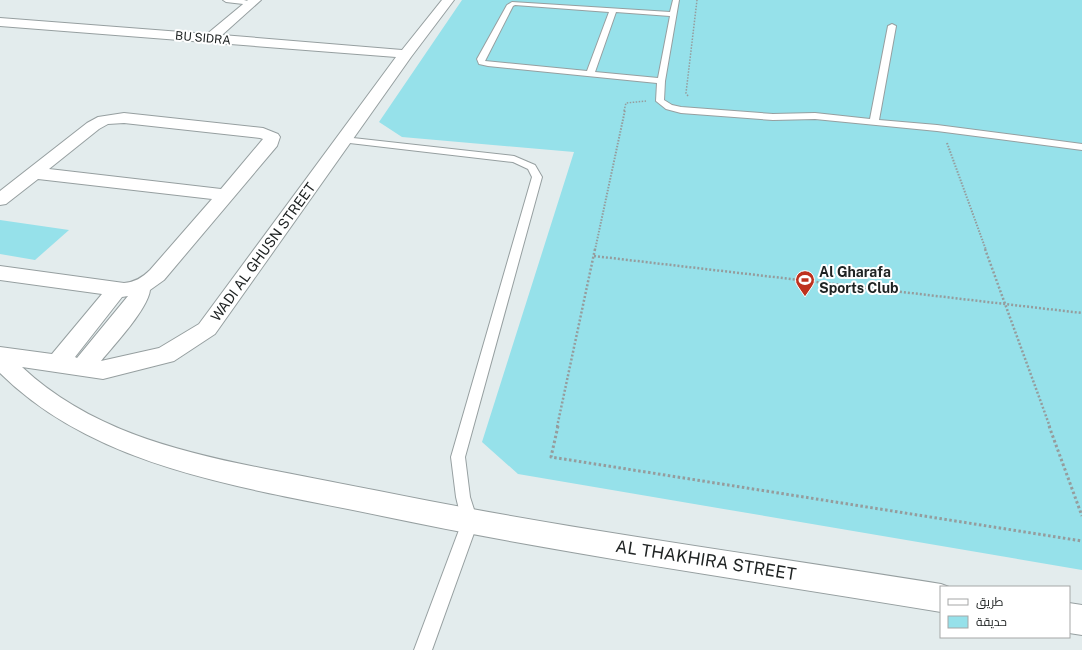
<svg xmlns="http://www.w3.org/2000/svg" width="1082" height="650" font-family="'Public Sans',Cairo,sans-serif">
	<style>
		.green { fill: #96e1ea }
		.lines { fill: none; stroke-linecap: round; stroke-linejoin: round }
		.lane-casing { stroke: #969fa0; stroke-width: 2 }
		.street-casing { stroke: #969fa0; stroke-width: 2 }
		.path-far3 { stroke: #959c9d; stroke-width: 1.5; stroke-dasharray: 1.5 1.5; stroke-linecap: butt }
		.path-far2 { stroke: #959c9d; stroke-width: 2; stroke-dasharray: 1.5 1.5; stroke-linecap: butt }
		.path-far1 { stroke: #959c9d; stroke-width: 2.5; stroke-dasharray: 2 2; stroke-linecap: butt }
		.path { stroke: #959c9d; stroke-width: 3; stroke-dasharray: 2.5 2.5; stroke-linecap: butt }
		.lane { fill: #fff; fill-rule: evenodd }
		.street { fill: #fff; fill-rule: evenodd }
		.labels { text-anchor: middle; stroke-width: 4; stroke-linejoin: round; paint-order: stroke }
		.far-street-label { font-size: 12px; fill: #202424; stroke: #fff }
		.street-label { font-size: 14px; fill: #202424; stroke: #fff }
		.poi-label { font-size: 14px; font-weight: bold; fill: #202424; stroke: #fff; text-anchor: start }
		.near-street-label { font-size: 17px; fill: #202424; stroke: #fff }
	</style>
	<rect width="100%" height="100%" fill="#e3eced"/>
	<g class="green">
		<polygon points="462,0 1082,0 1082,570 518,474 482,442 574,152 402,137 379,122"/>
		<polygon points="0,220 69,230 35,260 0,254"/>
	</g>
	<g class="lines">
		<g class="lane-casing">
			<g id="lane">
				<polygon points="223,0 244,0 255,3 252,5 226,2"/>
				<path d="M673,0H679L665,81L664,100L672,105L681,107L773,114L815,113L870,119L888,26L892,24L896,26L879,120L937,125L1082,144V150L937,131L815,119L773,120L681,113L666,109L656,101L657,83L488,66L479,64L477,59L507,5L512,2L670,12ZM515,5L609,12L587,71L485,61L513,6ZM616,12L670,16L658,78L595,72Z"/>
				<polygon points="344,137 514,156 535,165 542,177 465,457 470,497 478,522 432,650 414,650 462,522 456,497 451,457 532,177 528,169 513,162 341,142 340,140 341,138"/>
			</g>
		</g>
		<g class="street-casing">
			<g id="street">
				<path d="M248,0H261L222,35L402,50L442,0H454L411,57L215,334L174,361L103,379L22,367C89,430 179,452 266,469C304,476 341,484 379,491C565,529 754,554 941,584L949,587H941V612C755,581 567,555 382,516C251,488 99,471 0,373V347L52,354L102,294L0,280V266L124,283C135,282 142,278 150,270L212,199L38,179L6,204L0,205V191L87,123L98,117L124,113L263,128L278,134L280,137L277,146L164,280L150,290C148,309 114,345 101,361L159,348L199,324L396,57L0,26V18L207,34ZM124,123L260,138L263,139L221,189L49,169L99,129L108,124ZM128,296L77,358L75,357L122,297Z"/>
				<polygon points="1069,603 1082,605 1082,635 1069,633"/>
			</g>
		</g>
		<g class="path-far3">
			<polyline points="688,96 686,93 697,0"/>
			<polyline points="624,111 626,103 646,101"/>
		</g>
		<g class="path-far2">
			<polyline points="947,143 986,250"/>
			<polyline points="595,250 625,110"/>
		</g>
		<g class="path-far1">
			<polyline points="985,249 1050,427"/>
			<polyline points="594,256 1082,313"/>
			<polyline points="557,427 595,249"/>
		</g>
		<g class="path">
			<polyline points="558,426 551,457 1082,541"/>
			<polyline points="1049,426 1082,516"/>
		</g>
		<use href="#lane" class="lane"/>
		<use href="#street" class="street"/>
	</g>
	<defs>
		<g id="stadium-pin" transform="scale(1)"><path d="M0 17L-7.5 6A9.5 9.5 0 1 1 7.5 6Z" fill="#be311e" stroke="#fff"/><path d="M0-5a6.5 5 0 1 0 0 10a6.5 5 0 1 0 0-10ZM-3.5-1.8h7v3.6h-7Z" fill="#fff"/></g>
	</defs>
	<g fill-rule="evenodd">
		<use href="#stadium-pin" x="805" y="280"/>
	</g>
	<g class="labels">
		<g class="far-street-label">
			<text transform="translate(203 38) rotate(5)" y="4">BU SIDRA</text>
		</g>
		<g class="street-label">
			<text transform="translate(263 252) rotate(-54)" y="5">WADI AL GHUSN STREET</text>
		</g>
		<g class="poi-label">
			<text x="819" y="277">Al Gharafa<tspan x="819" dy="16">Sports Club</tspan></text>
		</g>
		<g class="near-street-label">
			<text transform="translate(706 560) rotate(9)" y="6">AL THAKHIRA STREET</text>
		</g>
	</g>
	<rect x="940" y="586" width="130" height="52" fill="#ffffff" stroke="#a6a7a7"/>
	<rect x="948" y="599" width="20" height="6" fill="#ffffff" stroke="#a6a7a7"/>
	<text x="976" y="606" font-size="12" fill="#202424">طريق</text>
	<rect x="948" y="616" width="20" height="12" fill="#96e1ea" stroke="#a6a7a7"/>
	<text x="976" y="626" font-size="12" fill="#202424">حديقة</text>
</svg>
